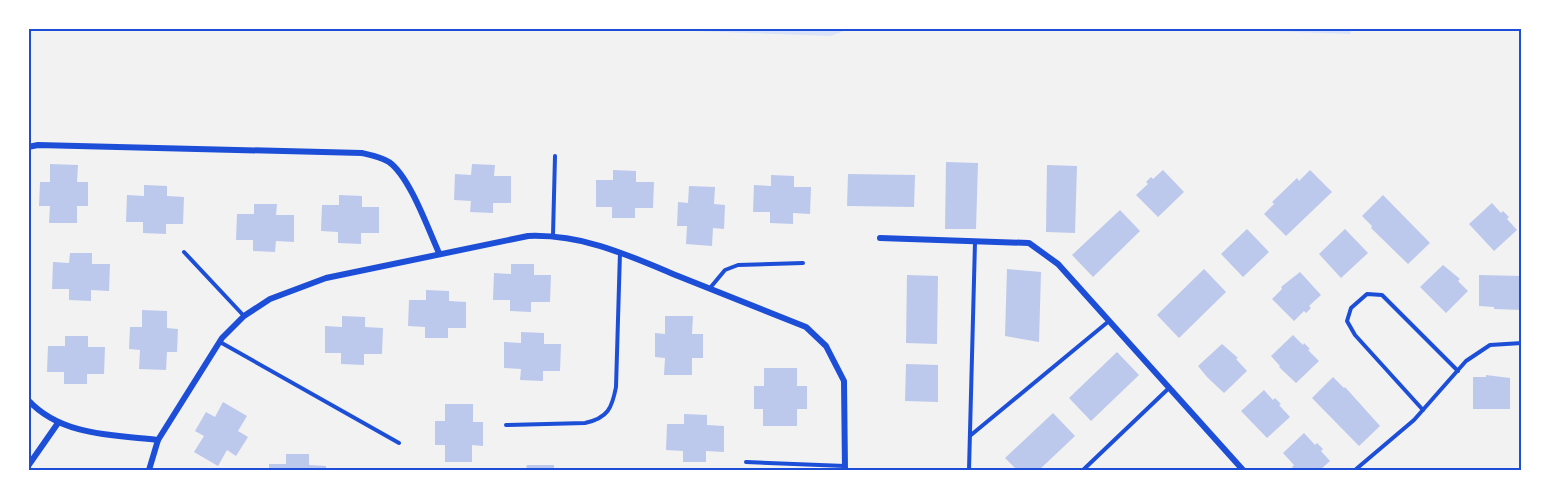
<svg xmlns="http://www.w3.org/2000/svg" width="1550" height="499" font-family="Inter,sans-serif">
	<style>
		.green { fill: #dbe4f7 }
		.building { fill: #bdc9ec }
		.lines { fill: none; stroke-linecap: round; stroke-linejoin: round }
		.service { stroke: #1d4ed8; stroke-width: 4 }
		.minor { stroke: #1d4ed8; stroke-width: 6 }
		.neatline { fill: none; stroke: #1d4ed8; stroke-width: 2 }
	</style>
	<rect width="100%" height="100%" fill="#f2f2f2"/>
	<g class="green">
		<polygon points="638,29 849,29 831,36"/>
		<polygon points="1214,29 1352,29 1350,34"/>
	</g>
	<g class="building">
		<polygon points="946,162 978,163 976,229 945,229"/>
		<polygon points="50,164 78,165 77,182 88,182 88,206 77,206 77,223 49,223 50,206 39,206 40,182 50,182"/>
		<polygon points="472,164 495,165 494,176 511,176 511,203 493,203 493,213 470,212 471,201 454,200 455,174 471,175"/>
		<polygon points="1047,165 1077,166 1075,233 1046,232"/>
		<polygon points="613,170 636,171 636,182 654,182 653,208 635,208 635,218 612,218 612,207 596,207 596,180 613,180"/>
		<polygon points="1163,170 1184,192 1158,217 1136,195 1148,184 1146,182 1151,177 1153,179"/>
		<polygon points="1310,170 1332,192 1286,236 1264,214 1274,204 1272,202 1297,178 1299,181"/>
		<polygon points="848,174 915,175 914,207 847,206"/>
		<polygon points="771,175 794,176 794,187 811,187 810,214 793,213 793,224 770,223 770,212 753,212 754,185 771,186"/>
		<polygon points="144,185 167,186 167,196 184,197 183,224 166,224 166,234 143,233 143,222 126,222 127,195 144,196"/>
		<polygon points="689,186 715,187 714,204 725,205 724,229 713,228 712,246 686,244 687,226 677,226 678,202 688,203"/>
		<polygon points="339,195 362,196 362,207 379,207 379,233 361,233 361,244 338,243 338,232 321,231 322,205 339,205"/>
		<polygon points="1383,195 1430,243 1408,264 1371,228 1372,226 1362,216"/>
		<polygon points="1492,203 1501,213 1503,211 1509,217 1507,219 1517,230 1494,251 1469,224"/>
		<polygon points="254,204 277,204 276,215 294,215 294,242 276,241 275,252 253,251 253,240 236,240 237,214 254,214"/>
		<polygon points="1120,210 1140,231 1093,277 1072,255"/>
		<polygon points="1247,229 1269,252 1243,277 1221,254"/>
		<polygon points="1345,229 1368,253 1341,278 1319,254"/>
		<polygon points="70,253 92,253 92,264 110,264 109,291 91,290 91,301 69,300 69,289 52,289 53,262 69,263"/>
		<polygon points="511,264 534,264 534,275 551,275 550,302 531,302 531,312 510,311 510,300 493,300 494,273 511,274"/>
		<polygon points="1443,265 1460,279 1458,281 1468,291 1446,313 1420,287"/>
		<polygon points="1007,269 1041,272 1039,342 1005,336"/>
		<polygon points="1204,269 1226,292 1179,338 1157,315"/>
		<polygon points="1300,272 1321,295 1309,306 1311,308 1306,313 1304,311 1294,321 1272,299 1282,289 1281,287"/>
		<polygon points="907,275 938,276 937,344 906,343"/>
		<polygon points="1479,275 1522,276 1522,310 1494,309 1494,307 1479,306"/>
		<polygon points="426,290 449,291 449,301 466,302 466,328 448,328 448,338 425,338 425,327 408,326 409,300 426,300"/>
		<polygon points="142,310 167,311 167,328 178,329 177,352 167,352 166,370 139,369 140,350 129,349 130,327 142,327"/>
		<polygon points="342,316 365,317 365,327 383,328 382,354 364,354 364,365 341,364 341,353 325,353 325,326 342,327"/>
		<polygon points="665,316 693,316 692,334 703,334 703,358 692,358 692,375 664,375 665,358 655,357 655,333 665,334"/>
		<polygon points="521,332 544,333 544,344 561,344 560,371 543,371 543,381 520,380 521,369 504,368 504,342 521,343"/>
		<polygon points="1293,335 1303,345 1304,343 1310,349 1308,350 1319,361 1296,383 1279,367 1280,366 1271,356"/>
		<polygon points="65,336 88,336 88,347 105,347 104,374 87,374 87,384 64,384 64,372 47,372 48,346 65,346"/>
		<polygon points="1222,344 1238,358 1236,359 1247,371 1224,393 1207,377 1198,366"/>
		<polygon points="1117,352 1139,375 1091,421 1069,398"/>
		<polygon points="906,364 938,365 938,402 905,401"/>
		<polygon points="764,368 797,368 797,386 807,386 807,409 797,409 797,426 763,426 763,409 754,409 754,386 764,386"/>
		<polygon points="1486,375 1510,378 1510,409 1473,409 1473,377 1486,377"/>
		<polygon points="1333,377 1344,388 1345,387 1380,426 1359,446 1312,398"/>
		<polygon points="1264,390 1273,400 1275,398 1281,404 1279,405 1290,417 1267,438 1241,411"/>
		<polygon points="223,402 247,416 238,431 248,437 236,456 227,450 218,466 194,452 204,436 195,431 206,412 215,417"/>
		<polygon points="445,404 473,404 473,422 483,422 483,446 472,445 472,462 445,462 445,445 435,445 435,421 445,421"/>
		<polygon points="1053,413 1075,436 1039,470 1017,470 1005,458"/>
		<polygon points="684,414 707,415 707,425 724,426 724,452 706,451 706,462 683,462 683,451 666,450 667,424 684,424"/>
		<polygon points="1304,433 1315,445 1317,443 1323,449 1321,451 1330,461 1320,470 1295,470 1292,467 1294,465 1283,453"/>
		<polygon points="286,454 309,454 309,465 326,466 326,470 269,470 269,464 286,464"/>
		<polygon points="527,465 554,465 554,470 526,470"/>
	</g>
	<g class="lines">
		<g class="service">
			<polyline points="553,235 555,156"/>
			<polyline points="184,252 244,316"/>
			<polyline points="710,288 725,270 738,265 803,263"/>
			<polyline points="220,342 399,443"/>
			<polyline points="1423,410 1355,335 1347,321 1351,308 1367,294 1382,295 1458,371"/>
			<path d="M506,425L585,423C608,418 612,408 616,387L620,252"/>
			<polyline points="971,435 1109,321"/>
			<polyline points="746,462 845,466"/>
			<polyline points="969,470 975,242"/>
			<polyline points="1083,470 1169,388"/>
			<polyline points="1355,470 1414,420 1466,361 1490,345 1522,343"/>
		</g>
		<g class="minor">
			<path d="M28,147L38,145L362,153C371,155 381,157 389,162C410,177 428,229 439,253"/>
			<polyline points="880,238 1029,243 1058,264 1243,470"/>
			<path d="M28,400C61,436 113,435 158,440"/>
			<polyline points="28,466 58,423"/>
			<path d="M149,470L158,440L222,338L244,316L270,299L326,278L528,236C583,234 628,255 678,276C720,293 763,310 806,327L826,346L844,381L845,470"/>
		</g>
	</g>
	<rect width="1550" height="499" fill="none" stroke="#ffffff" stroke-width="60"/>
	<rect x="30" y="30" width="1490" height="439" class="neatline"/>
</svg>
